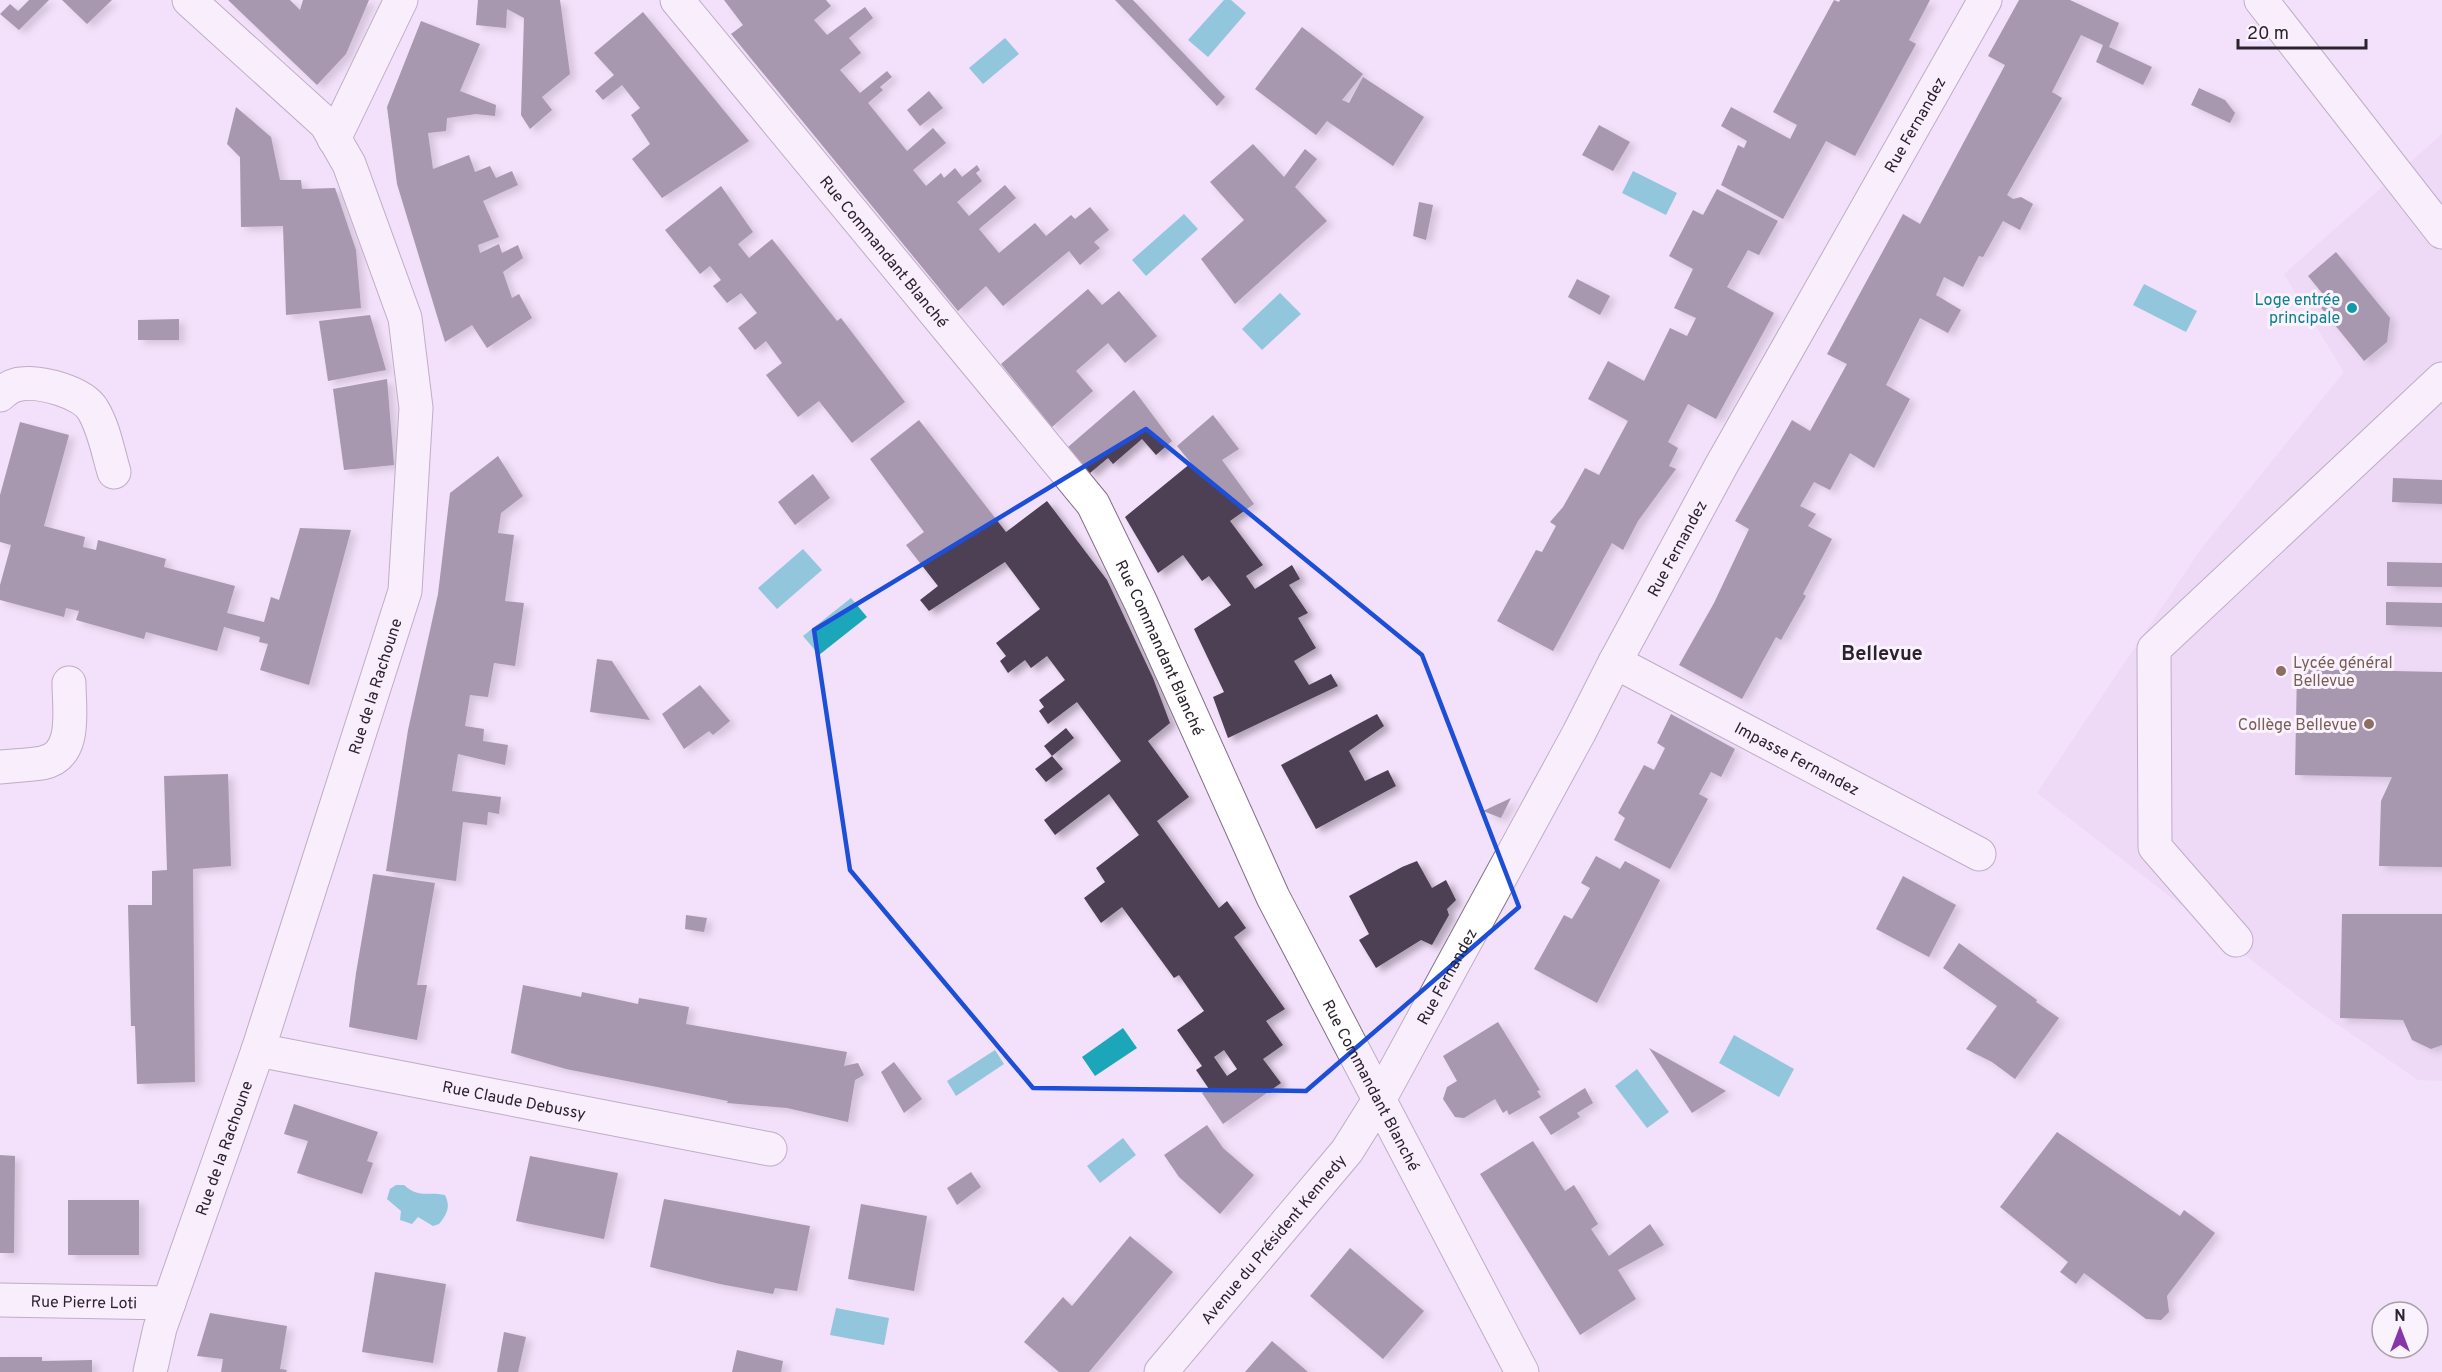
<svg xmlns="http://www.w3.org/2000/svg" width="2442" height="1372" font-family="Overpass,sans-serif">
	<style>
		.built { fill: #e9d1f1 }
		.water { fill: #1ba7b9 }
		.building { fill: #4e3f54; fill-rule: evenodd; filter: url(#shadow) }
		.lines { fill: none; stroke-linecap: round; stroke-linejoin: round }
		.minor-casing { stroke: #817087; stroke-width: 35 }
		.minor { stroke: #fff; stroke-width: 33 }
		.marked { fill: none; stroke: #1d4ed8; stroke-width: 4.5; stroke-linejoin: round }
		.culture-dot { fill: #0f9aa8; stroke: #faf2fc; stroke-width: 2 }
		.education-dot { fill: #8d6e63; stroke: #faf2fc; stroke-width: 2 }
		.labels { text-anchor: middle; stroke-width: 6; stroke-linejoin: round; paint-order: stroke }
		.street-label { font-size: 16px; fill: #2b242e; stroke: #faf2fc }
		.culture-label { font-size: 16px; fill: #0d838f; stroke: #faf2fc; text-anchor: end }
		.education-label { font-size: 16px; fill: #785e54; stroke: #faf2fc; text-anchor: start }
		.quarter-label { font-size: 20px; font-weight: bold; fill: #2b242e; stroke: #faf2fc }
	</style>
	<defs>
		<filter id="shadow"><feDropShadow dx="6" dy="4" stdDeviation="3" flood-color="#0004"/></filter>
	</defs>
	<rect width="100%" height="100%" fill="#f3e0fa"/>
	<polygon class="built" points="2442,134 2442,1081 2418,1080 2308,1004 2037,793 2201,549 2344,372 2284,274"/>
	<g class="water">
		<polygon points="1224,0 1231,0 1246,13 1208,57 1188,40"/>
		<polygon points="1005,38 1019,54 983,84 969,68"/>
		<polygon points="1633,171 1677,193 1666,215 1622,193"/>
		<polygon points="1184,214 1198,229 1146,276 1132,260"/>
		<polygon points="2144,284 2197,311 2186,332 2133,305"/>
		<polygon points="1280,293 1301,314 1262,350 1242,329"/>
		<polygon points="803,549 822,570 777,609 758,588"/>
		<polygon points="851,598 867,617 819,655 803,636"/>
		<polygon points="1123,1028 1137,1048 1095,1076 1082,1057"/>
		<polygon points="1734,1035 1794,1069 1779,1097 1719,1063"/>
		<polygon points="995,1050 1004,1064 956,1096 947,1081"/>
		<polygon points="1637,1069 1669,1112 1647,1128 1615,1086"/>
		<polygon points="1123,1138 1136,1155 1100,1183 1087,1166"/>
		<path d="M396,1185H404C420,1199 426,1191 445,1195C451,1207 447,1214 439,1224L433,1226L418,1217L412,1224L400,1220L401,1211L387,1199L390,1189Z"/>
		<polygon points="836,1308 889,1318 884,1345 830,1335"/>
	</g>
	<g class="building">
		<polygon points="29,0 49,0 19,30 0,14 10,4 18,11"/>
		<polygon points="62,0 112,0 87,24"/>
		<polygon points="228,0 290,0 300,10 303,0 369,0 346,54 317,85"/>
		<polygon points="478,0 560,0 570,74 542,97 552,110 530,129 521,115 524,18 507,9 506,28 476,25"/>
		<polygon points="724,0 826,0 831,6 814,20 827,35 865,7 873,18 849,38 861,53 840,70 860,93 887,71 892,77 880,87 883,90 868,103 907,151 933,128 946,143 913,170 926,186 941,173 944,178 955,168 962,177 977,165 980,170 976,173 982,181 957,202 969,216 1005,185 1016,198 979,229 999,253 1035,223 1046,236 1071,215 1075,219 1090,207 1109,230 1094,242 1100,248 1080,265 1069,251 1003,306 986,286 958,311 731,34 743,25"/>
		<polygon points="1115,0 1133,0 1225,97 1217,106"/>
		<polygon points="1834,0 1839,2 1840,0 1930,0 1909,40 1916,44 1855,156 1826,141 1783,219 1721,185 1738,145 1744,148 1747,141 1721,126 1731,107 1790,139 1797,125 1773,112"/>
		<polygon points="2019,0 2070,0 2119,23 2109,47 2152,67 2143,85 2096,62 2103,45 2081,35 2052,92 2062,98 2007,195 2013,199 2021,197 2033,204 2020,230 2003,221 1983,257 1979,256 1963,287 1944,277 1936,295 1961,310 1948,333 1920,318 1886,385 1910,399 1874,468 1850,453 1830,490 1814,482 1800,506 1816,514 1808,526 1832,539 1803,594 1806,596 1781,640 1776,637 1742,699 1679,665 1714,603 1749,529 1735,521 1792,420 1810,431 1847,364 1827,354 1903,214 1920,224 2005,65 1988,56"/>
		<polygon points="643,12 749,141 662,198 632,159 650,144 631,115 640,108 622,85 603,100 595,91 614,75 594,53"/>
		<polygon points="421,21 480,44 460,91 496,105 495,116 476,114 447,118 446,131 428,133 433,169 469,155 475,172 490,166 496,178 512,171 518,185 483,201 499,237 478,245 480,253 499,244 502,253 518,245 523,258 503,272 512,298 519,294 532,318 487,348 472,325 445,342 397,184 387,107"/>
		<polygon points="1302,27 1363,74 1342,100 1349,103 1363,77 1424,117 1393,166 1327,121 1316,135 1255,89"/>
		<polygon points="2199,88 2225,100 2235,113 2230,123 2191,105"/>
		<polygon points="929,91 943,108 920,126 907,110"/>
		<polygon points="236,107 271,137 280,180 301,180 302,189 335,188 356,250 361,308 286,315 283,226 241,227 240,157 227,144"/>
		<polygon points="1599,125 1630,142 1613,171 1582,155"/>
		<polygon points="1253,144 1284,177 1305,149 1317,159 1295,187 1327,221 1235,304 1201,259 1244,220 1210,182"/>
		<polygon points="721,186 753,232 738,244 749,258 772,239 837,321 841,318 905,402 852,443 819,401 798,417 766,375 782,363 766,341 755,350 738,328 757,313 741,293 727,303 713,286 721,280 710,266 700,274 665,230"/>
		<polygon points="1717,189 1778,221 1759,255 1748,250 1727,287 1774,313 1716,419 1688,404 1668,442 1678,448 1669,466 1676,469 1638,521 1623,550 1612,543 1553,651 1497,621 1536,550 1542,552 1556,526 1550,522 1563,507 1585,468 1599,475 1628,421 1588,399 1608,361 1644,381 1670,328 1687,336 1696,318 1674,308 1693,269 1669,256 1693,210 1703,215"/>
		<polygon points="1419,202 1433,205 1426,240 1413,236"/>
		<polygon points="2336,252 2390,318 2387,342 2364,361 2314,299 2322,293 2308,276"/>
		<polygon points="1577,279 1610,296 1600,315 1568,297"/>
		<polygon points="1088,289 1102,305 1119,291 1157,336 1125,363 1108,343 1076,371 1093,391 1052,427 1001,364"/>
		<polygon points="370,315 386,370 328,381 319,321"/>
		<polygon points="179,319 179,340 138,340 138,320"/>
		<polygon points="387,379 394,465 344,470 333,389"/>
		<polygon points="1134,390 1172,441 1156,455 1142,439 1113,464 1108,458 1090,473 1068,447"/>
		<polygon points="1213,415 1239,449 1222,460 1254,504 1230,521 1263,565 1246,576 1255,589 1292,565 1300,579 1289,585 1308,613 1298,618 1316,648 1294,661 1309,685 1331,674 1338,686 1228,738 1213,697 1224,692 1194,629 1231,605 1209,576 1202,581 1183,555 1158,573 1125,517 1191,463 1177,446"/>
		<path d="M919,420L1006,532L1047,501L1107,580L1153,678L1170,723L1148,741L1189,797L1157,821L1219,908L1227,901L1246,928L1234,937L1285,1009L1266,1021L1283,1045L1263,1059L1281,1083L1223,1124L1202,1093L1209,1089L1196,1070L1202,1066L1177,1030L1204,1011L1179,975L1174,978L1122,907L1101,923L1084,898L1105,882L1096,868L1139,835L1109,794L1055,835L1044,820L1121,761L1077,702L1048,724L1039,711L1044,707L1039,700L1065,680L1047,656L1031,668L1025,660L1008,673L1000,661L1006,656L996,643L1040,609L1005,562L929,611L920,600L938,586L906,545L924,532L870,459ZM1224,1050L1237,1069L1227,1076L1214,1057Z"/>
		<polygon points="20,422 69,435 44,526 85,537 83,547 96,550 98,540 166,559 164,567 235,586 227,613 264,622 271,597 279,600 300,528 351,530 309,685 260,670 268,644 259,642 260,637 224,627 217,651 146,632 144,639 76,620 79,611 66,608 64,617 0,600 0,585 11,545 0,542 0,495"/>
		<polygon points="498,456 523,496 501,513 498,533 514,535 505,601 524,603 515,666 494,663 488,697 470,695 465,726 484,729 483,741 508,745 505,765 458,754 452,791 501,797 499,814 488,812 487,825 463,822 456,881 386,871 408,730 438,594 450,493"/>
		<polygon points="813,474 830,498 795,525 778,502"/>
		<polygon points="2393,478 2442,480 2442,504 2392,502"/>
		<polygon points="2387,562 2442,563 2442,587 2387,586"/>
		<polygon points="2386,602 2442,603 2442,627 2386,625"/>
		<polygon points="597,659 612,661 650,720 590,712"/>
		<polygon points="2297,669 2442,672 2442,867 2379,866 2381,801 2392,777 2295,775"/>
		<polygon points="700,685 730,721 713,735 709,731 684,749 662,714"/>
		<polygon points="1377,714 1384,726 1349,751 1365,781 1388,770 1396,786 1316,829 1281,765"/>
		<polygon points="1671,714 1735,749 1721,777 1711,772 1699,794 1708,799 1670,869 1614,840 1625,818 1618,813 1644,765 1654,770 1665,748 1657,743"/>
		<polygon points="1066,728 1074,738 1052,756 1044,746"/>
		<polygon points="1052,756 1063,769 1046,782 1035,769"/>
		<polygon points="228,774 231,866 193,869 195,1082 137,1084 135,1026 131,1026 128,905 152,905 152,871 167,870 164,776"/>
		<polygon points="1511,798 1501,818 1483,811"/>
		<polygon points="1596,856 1620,869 1625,861 1660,880 1597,1003 1534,969 1564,915 1572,919 1590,888 1581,883"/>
		<polygon points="1417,861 1432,888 1446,880 1456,900 1447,909 1449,915 1432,945 1421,940 1376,968 1359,940 1369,934 1349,896 1402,867"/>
		<polygon points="373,874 435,883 417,985 427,985 417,1040 349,1027 356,973"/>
		<polygon points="1903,876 1956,905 1929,957 1876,929"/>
		<polygon points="2342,914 2442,914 2442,1045 2431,1049 2412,1040 2403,1020 2340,1018"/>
		<polygon points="686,915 707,918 704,932 685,929"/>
		<polygon points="1959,943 2037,1000 2036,1002 2059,1018 2015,1079 1992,1062 1966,1049 1997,1006 1943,968"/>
		<polygon points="523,985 581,997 582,992 638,1004 639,998 689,1007 686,1024 847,1052 844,1066 858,1063 864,1075 855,1080 848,1122 787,1108 727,1103 728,1101 566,1069 511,1053"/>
		<polygon points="1498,1022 1540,1090 1537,1091 1541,1097 1509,1115 1507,1110 1503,1113 1495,1099 1464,1118 1455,1117 1443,1099 1447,1087 1457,1081 1443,1056"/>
		<polygon points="1649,1048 1726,1091 1692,1113"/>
		<polygon points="894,1062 922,1099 904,1113 881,1072"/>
		<polygon points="1585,1088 1593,1103 1577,1113 1580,1117 1551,1135 1539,1117"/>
		<polygon points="294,1104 378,1132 367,1161 373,1163 362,1194 297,1173 308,1141 284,1134"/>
		<polygon points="1207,1125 1223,1148 1254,1175 1220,1214 1179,1177 1164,1155"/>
		<polygon points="2057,1132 2180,1216 2184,1210 2215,1233 2167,1296 2169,1312 2161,1320 2146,1319 2084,1273 2076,1284 2060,1272 2068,1262 2000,1207"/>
		<polygon points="1533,1141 1565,1191 1574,1185 1598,1224 1591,1229 1609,1256 1650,1224 1664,1245 1618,1270 1636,1299 1580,1335 1480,1174"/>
		<polygon points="0,1155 15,1156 14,1253 0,1253"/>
		<polygon points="530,1156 618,1173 604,1239 516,1221"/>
		<polygon points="971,1172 981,1187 957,1205 947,1188"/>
		<polygon points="664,1199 810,1226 797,1291 775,1288 773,1294 720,1284 650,1267"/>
		<rect x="68" y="1200" width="71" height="55"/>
		<polygon points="861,1204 927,1216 914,1291 848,1279"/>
		<polygon points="1130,1236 1173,1272 1089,1372 1059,1372 1024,1342 1063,1297 1072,1306"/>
		<polygon points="1350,1248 1424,1311 1383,1359 1310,1296"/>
		<polygon points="375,1272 446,1284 433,1363 362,1352"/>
		<polygon points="210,1313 287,1326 280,1369 287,1370 286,1372 221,1372 223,1359 197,1356"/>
		<polygon points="504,1332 526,1337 518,1372 497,1372"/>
		<polygon points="1272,1341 1308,1372 1245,1372"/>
		<polygon points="737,1350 783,1361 781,1372 732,1372"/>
		<polygon points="0,1357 42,1357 42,1361 92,1360 92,1372 0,1372"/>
	</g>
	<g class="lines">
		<g class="minor-casing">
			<g id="minor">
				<path id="s1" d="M677,0L1093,504L1141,603L1273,897L1522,1372"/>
				<polyline points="2261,0 2442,232"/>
				<polyline points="334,139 401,0"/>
				<path d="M0,395C6,389 12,385 21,384C40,381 83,392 93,410C104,428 108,452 114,472"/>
				<path id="s2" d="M1615,662L1979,854"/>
				<path d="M0,767C14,766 28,765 42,763C78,756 69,710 69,683"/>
				<polyline points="2236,940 2155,847 2154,649 2442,379"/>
				<path id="s3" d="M258,1050L770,1149"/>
				<path id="s4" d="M0,1300L169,1303"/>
				<path id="s5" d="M150,1372L160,1328L258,1050L405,591L416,408L405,318L349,164L326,124L189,0"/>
				<path id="s6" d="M1161,1372L1347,1151L1379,1100L1579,733L1615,662L1721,466L1985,0"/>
			</g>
		</g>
		<use href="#minor" class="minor"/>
	</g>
	<path d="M0 0H2442V1372H0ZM1146,429L1422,655L1519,907L1306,1091L1033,1088L850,870L814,630Z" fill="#f3e0fa" fill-opacity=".55" fill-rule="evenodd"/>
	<path class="marked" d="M1146,429L1422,655L1519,907L1306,1091L1033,1088L850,870L814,630Z"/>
	<circle class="culture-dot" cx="2352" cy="308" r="6"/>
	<g class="education-dot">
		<circle cx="2281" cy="671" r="6"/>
		<circle cx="2369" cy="724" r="6"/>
	</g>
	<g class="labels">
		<g class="street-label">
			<text dy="6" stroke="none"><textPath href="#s6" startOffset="1462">Rue Fernandez</textPath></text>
			<text dy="6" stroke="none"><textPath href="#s1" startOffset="326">Rue Commandant Blanché</textPath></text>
			<text dy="6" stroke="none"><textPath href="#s6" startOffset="976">Rue Fernandez</textPath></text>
			<text dy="6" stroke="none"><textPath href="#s1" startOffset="812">Rue Commandant Blanché</textPath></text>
			<text dy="6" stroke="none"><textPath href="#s5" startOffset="722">Rue de la Rachoune</textPath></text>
			<text dy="6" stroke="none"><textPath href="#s2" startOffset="206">Impasse Fernandez</textPath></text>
			<text dy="6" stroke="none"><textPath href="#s6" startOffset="490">Rue Fernandez</textPath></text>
			<text dy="6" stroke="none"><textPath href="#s1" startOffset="1298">Rue Commandant Blanché</textPath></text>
			<text dy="6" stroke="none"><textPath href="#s3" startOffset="261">Rue Claude Debussy</textPath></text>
			<text dy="6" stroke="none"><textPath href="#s5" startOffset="236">Rue de la Rachoune</textPath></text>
			<text dy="6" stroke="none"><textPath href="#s6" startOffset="174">Avenue du Président Kennedy</textPath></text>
			<text dy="6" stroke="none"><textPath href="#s4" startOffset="84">Rue Pierre Loti</textPath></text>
		</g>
		<g class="culture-label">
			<text x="2340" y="305">Loge entrée<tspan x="2340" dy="18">principale</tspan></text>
		</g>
		<g class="education-label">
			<text x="2293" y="668">Lycée général<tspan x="2293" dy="18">Bellevue</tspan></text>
			<text x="2357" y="730" text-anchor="end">Collège Bellevue</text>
		</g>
		<g class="quarter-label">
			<text x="1882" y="660">Bellevue</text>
		</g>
	</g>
	<g transform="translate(2400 1330)"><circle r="28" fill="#faf2fc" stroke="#a7a0aa" stroke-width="1.5"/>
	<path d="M0-4.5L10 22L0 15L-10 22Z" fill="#8537a8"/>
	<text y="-9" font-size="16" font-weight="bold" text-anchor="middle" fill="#2b242e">N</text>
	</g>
	<path d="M2238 39v9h128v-9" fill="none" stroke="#2b242e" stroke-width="3"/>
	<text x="2247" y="39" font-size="18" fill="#2b242e" stroke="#faf2fc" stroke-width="4.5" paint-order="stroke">20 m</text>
</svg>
